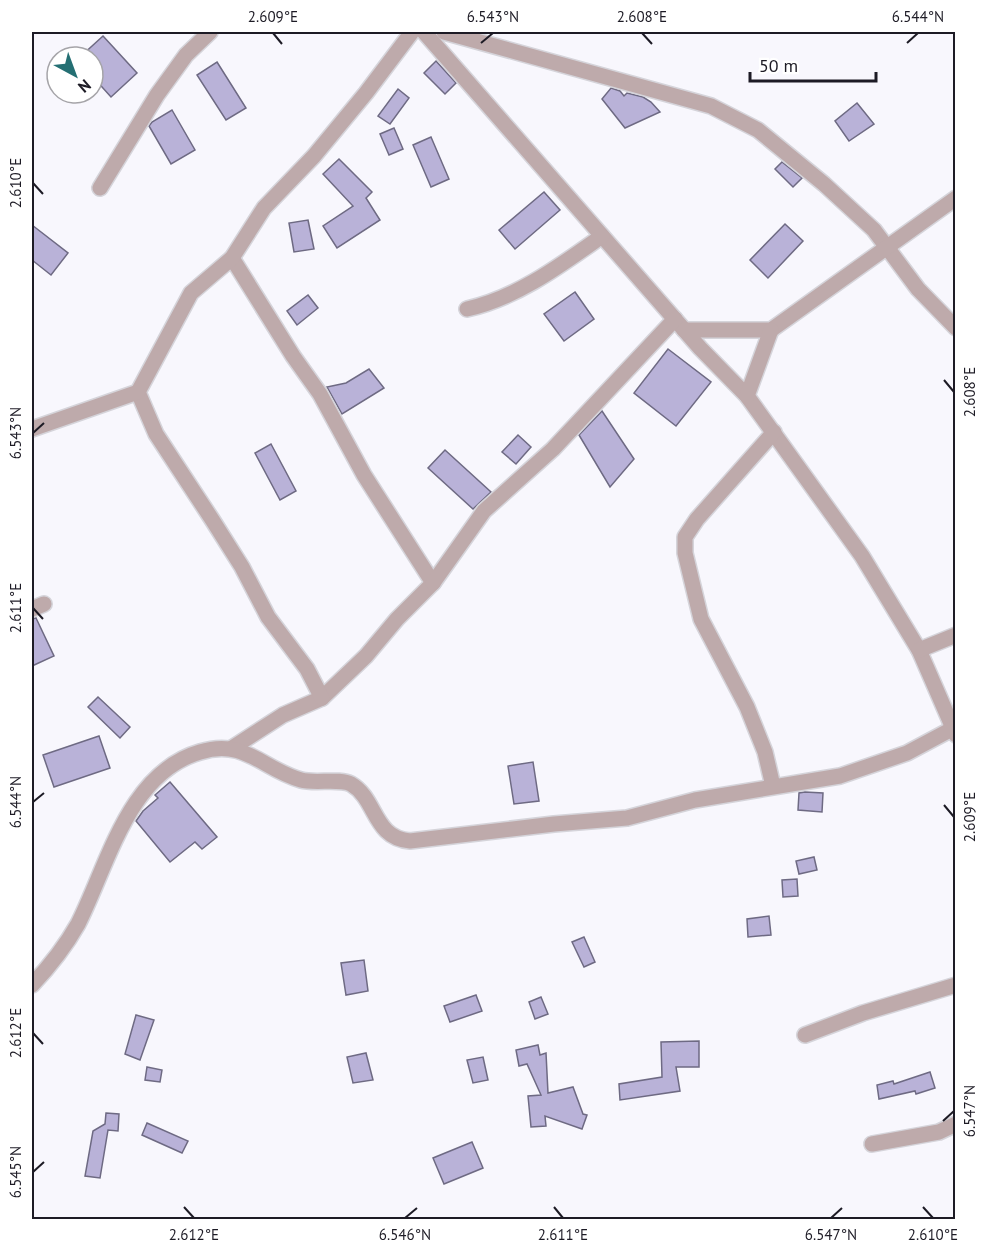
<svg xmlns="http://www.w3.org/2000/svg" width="987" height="1251" font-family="'PT Sans',sans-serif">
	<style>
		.building { fill: #b9b2d8; stroke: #6e6a83; stroke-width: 1.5 }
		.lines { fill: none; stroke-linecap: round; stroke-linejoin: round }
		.minor-casing { stroke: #d5d4da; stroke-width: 18 }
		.minor { stroke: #beaaab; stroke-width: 15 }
		.ticks { fill: none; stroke: #1d1b25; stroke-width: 2 }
		.neatline { fill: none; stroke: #1d1b25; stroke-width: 2 }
		.ticks-label { font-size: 15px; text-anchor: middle; fill: #1d1b25 }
	</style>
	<rect width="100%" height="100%" fill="#f8f7fd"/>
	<g class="building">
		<polygon points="103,36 137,73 111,97 93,77 93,57 80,57"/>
		<polygon points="436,61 456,83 445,94 424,73"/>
		<polygon points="217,62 246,108 226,120 197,75"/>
		<polygon points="611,88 620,91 624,96 627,93 643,97 651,102 660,112 625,128 602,99"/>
		<polygon points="398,89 409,98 390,124 378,116"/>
		<polygon points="857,103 874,124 849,141 835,121"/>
		<polygon points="172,110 195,150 171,164 149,126 152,122"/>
		<polygon points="394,128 403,149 389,155 380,134"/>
		<polygon points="431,137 449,179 431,187 413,145"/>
		<polygon points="339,159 372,192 366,198 380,220 337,248 323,226 353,206 323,174"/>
		<polygon points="782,162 802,178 793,187 775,169"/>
		<polygon points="544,192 560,210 515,249 499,230"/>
		<polygon points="308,220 314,249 294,252 289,223"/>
		<polygon points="785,224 803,241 768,278 750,260"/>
		<polygon points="32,225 68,253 51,275 32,260"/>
		<polygon points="575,292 594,319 564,341 544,314"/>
		<polygon points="308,295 318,308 297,325 287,311"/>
		<polygon points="668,349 711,382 676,426 634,393"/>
		<polygon points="369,369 384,388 342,414 327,387 346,383"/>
		<polygon points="602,411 634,459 610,487 579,435"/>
		<polygon points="518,435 531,447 516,464 502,452"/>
		<polygon points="271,444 296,491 280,500 255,453"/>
		<polygon points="445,450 491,492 473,509 428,468"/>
		<polygon points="36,618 54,656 32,666 32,619"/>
		<polygon points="98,697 130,727 120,738 88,707"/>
		<polygon points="99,736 110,768 54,787 43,755"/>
		<polygon points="533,762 539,801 514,804 508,766"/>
		<polygon points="170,782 217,837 202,849 195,842 170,862 136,821 143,811 158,798 155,795"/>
		<polygon points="805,792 823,793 822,812 798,810 799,793"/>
		<polygon points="814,857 817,870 799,874 796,861"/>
		<polygon points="797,879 798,896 783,897 782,880"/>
		<polygon points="769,916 771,935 748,937 747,919"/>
		<polygon points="584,937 595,962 584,967 572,942"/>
		<polygon points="364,960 368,991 346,995 341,963"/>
		<polygon points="476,995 482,1011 450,1022 444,1006"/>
		<polygon points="541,997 548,1014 535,1019 529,1002"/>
		<polygon points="136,1015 154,1020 140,1060 125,1054"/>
		<polygon points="699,1041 699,1067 676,1067 680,1091 620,1100 619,1084 662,1077 661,1042"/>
		<polygon points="538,1045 540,1055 546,1053 548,1093 573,1087 583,1114 587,1115 582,1129 545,1116 546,1126 531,1127 528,1096 541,1095 527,1064 519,1066 516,1050"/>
		<polygon points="366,1053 373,1080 353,1083 347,1057"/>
		<polygon points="483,1057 488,1080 473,1083 467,1060"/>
		<polygon points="147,1067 162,1070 160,1082 145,1080"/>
		<polygon points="930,1072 935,1088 916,1094 915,1091 879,1099 877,1085 893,1081 894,1084"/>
		<polygon points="106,1113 119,1114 118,1131 108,1130 100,1178 85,1176 93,1131 105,1124"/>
		<polygon points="147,1123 188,1141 182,1153 142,1135"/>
		<polygon points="472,1142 483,1168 444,1184 433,1158"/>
	</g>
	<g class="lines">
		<g class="minor-casing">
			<g id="minor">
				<polyline points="424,32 700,348 747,396 862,556 919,650 956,735"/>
				<polyline points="444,32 711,106 758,130 824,184 874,230 918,289 956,328"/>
				<polyline points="100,188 157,95 186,55 210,32"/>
				<polyline points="232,258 293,356 320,394 364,475 433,583 397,619 366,656 322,698 283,715 232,748"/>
				<path d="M467,309C517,298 561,265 602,236"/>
				<polyline points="684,330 771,330 956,198"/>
				<polyline points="138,392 156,434 213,521 242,567 268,617 307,669 322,698"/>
				<polyline points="747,396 771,330"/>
				<polyline points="32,429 138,392 191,293 232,258 264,208 314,156 366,93 412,32"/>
				<polyline points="433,583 484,511 553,449 675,319"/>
				<polyline points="32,609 44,604"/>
				<polyline points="919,650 956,635"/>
				<polyline points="773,786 765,752 747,707 701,619 685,553 685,537 697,519 774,432"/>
				<path d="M32,985C50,966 65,947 78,924C108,865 128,773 200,752C245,738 262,769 301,780C315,784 339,778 351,784C377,799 373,838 410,841L554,824L627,818L695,800L840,776L907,753L952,729"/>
				<polyline points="805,1035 863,1013 956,985"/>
				<polyline points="872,1144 939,1132 956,1124"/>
			</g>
		</g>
		<use href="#minor" class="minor"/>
	</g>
	<path class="ticks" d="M273,33L282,44M642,33L652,44M481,43L493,33M907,43L918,33M33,183L43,194M944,380L954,392M33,433L44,423M33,608L43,619M33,802L44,793M944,805L954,817M33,1033L43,1044M943,1121L954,1111M33,1172L44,1162M184,1207L194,1218M554,1207L563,1218M923,1207L933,1218M405,1218L417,1208M831,1218L842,1208"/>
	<rect width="987" height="1251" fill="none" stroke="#ffffff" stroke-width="66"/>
	<g transform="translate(75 75) rotate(139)"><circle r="28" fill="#ffffff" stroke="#a5a4a8" stroke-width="1.5"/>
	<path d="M0-4.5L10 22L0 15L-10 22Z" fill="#246f73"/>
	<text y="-9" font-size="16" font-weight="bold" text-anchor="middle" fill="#1d1b25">N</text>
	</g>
	<path d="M750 72v9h126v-9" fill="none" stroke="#1d1b25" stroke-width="3"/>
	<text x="759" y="72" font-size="18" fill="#1d1b25" stroke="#ffffff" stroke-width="4.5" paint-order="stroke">50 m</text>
	<rect x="33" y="33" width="921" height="1185" class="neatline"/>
	<g class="ticks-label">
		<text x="273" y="22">2.609°E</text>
		<text x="493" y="22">6.543°N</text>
		<text x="642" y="22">2.608°E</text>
		<text x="918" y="22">6.544°N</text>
		<text transform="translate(16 183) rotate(-90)" y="5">2.610°E</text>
		<text transform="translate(970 392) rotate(-90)" y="5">2.608°E</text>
		<text transform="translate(16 433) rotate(-90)" y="5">6.543°N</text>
		<text transform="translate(16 608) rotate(-90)" y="5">2.611°E</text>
		<text transform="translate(16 802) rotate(-90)" y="5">6.544°N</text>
		<text transform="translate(970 817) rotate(-90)" y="5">2.609°E</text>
		<text transform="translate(16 1033) rotate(-90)" y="5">2.612°E</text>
		<text transform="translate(970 1111) rotate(-90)" y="5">6.547°N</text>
		<text transform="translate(16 1172) rotate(-90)" y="5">6.545°N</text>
		<text x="194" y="1240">2.612°E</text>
		<text x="405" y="1240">6.546°N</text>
		<text x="563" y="1240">2.611°E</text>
		<text x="831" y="1240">6.547°N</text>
		<text x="933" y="1240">2.610°E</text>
	</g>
</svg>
